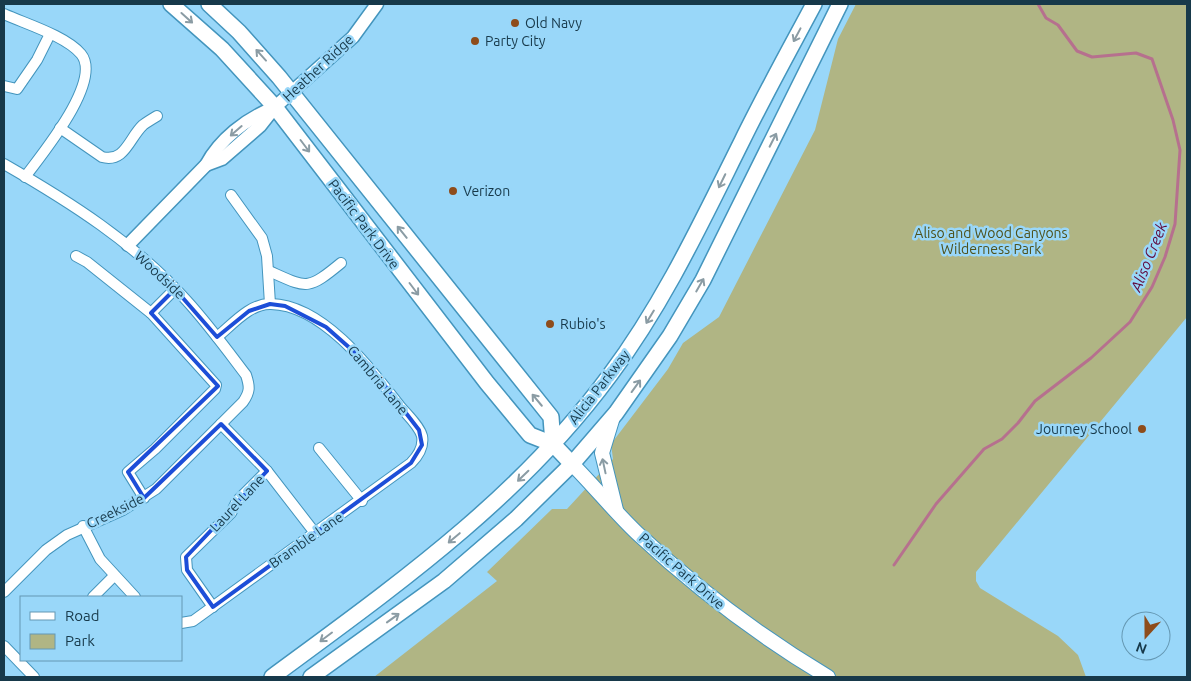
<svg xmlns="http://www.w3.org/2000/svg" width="1191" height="681" font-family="Ubuntu,sans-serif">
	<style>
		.green { fill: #b0b584 }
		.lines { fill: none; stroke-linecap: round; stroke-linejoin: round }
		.stream { stroke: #b6708e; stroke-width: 3 }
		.minor-casing { stroke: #4495bd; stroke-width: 12 }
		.tertiary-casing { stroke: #4495bd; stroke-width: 15 }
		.secondary-casing { stroke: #4495bd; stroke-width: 16 }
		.primary-casing { stroke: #4495bd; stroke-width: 18 }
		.minor { stroke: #fff; stroke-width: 10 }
		.tertiary { stroke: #fff; stroke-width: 12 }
		.secondary { stroke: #fff; stroke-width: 14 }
		.primary { stroke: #fff; stroke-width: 15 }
		.oneway { stroke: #8b9ca4 }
		.marked { fill: none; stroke: #1d4ed8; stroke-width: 4; stroke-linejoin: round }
		.poi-dot { fill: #8e4c1b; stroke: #99d7f9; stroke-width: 2 }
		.labels { text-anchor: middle; stroke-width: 5; stroke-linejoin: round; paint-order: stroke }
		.poi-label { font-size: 14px; fill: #17394a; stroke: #99d7f9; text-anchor: start }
		.street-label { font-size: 14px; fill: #17394a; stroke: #99d7f9 }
		.park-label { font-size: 14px; fill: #4e511b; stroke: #99d7f9 }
		.water-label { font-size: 15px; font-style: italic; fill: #60073a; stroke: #99d7f9 }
	</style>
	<rect width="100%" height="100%" fill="#99d7f9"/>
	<polygon class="green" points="856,4 1187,4 1187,317 976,572 976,581 980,588 1058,636 1078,655 1086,677 374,677 497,581 487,572 552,509 567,509 613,459 611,444 668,369 683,343 719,317 815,130 838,39"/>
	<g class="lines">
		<polyline class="stream" points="894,565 936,504 984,449 1002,439 1018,423 1035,401 1091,358 1130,322 1152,287 1165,257 1175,224 1180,150 1173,120 1152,59 1136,53 1092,57 1077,51 1058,25 1046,18 1038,4"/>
		<g class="minor-casing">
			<g id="minor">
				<path d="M4,14C26,24 66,36 81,54C103,81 42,154 25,177"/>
				<polyline points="4,86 17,89 37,60 50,34"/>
				<path d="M60,128L102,157C125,163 129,138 143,125C147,122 152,119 157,116"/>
				<path d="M4,164C70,202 135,243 187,301C208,324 227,350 246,375C250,387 250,392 243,402L156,489L123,510L67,535L46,550L4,592"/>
				<polyline points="231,195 262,238 267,256 270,304"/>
				<polyline points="76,256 87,262 151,313 216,385 215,389 155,449 128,472 144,498"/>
				<path d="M269,271C307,288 307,291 341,263"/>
				<polyline points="151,313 175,289"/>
				<polyline points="221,424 267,471 315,533"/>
				<polyline points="319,448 362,501"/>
				<polyline points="83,526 100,559 135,597"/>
				<polyline points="93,597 114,576"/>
				<polyline points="213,607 187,570 186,557 231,513 237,501 267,471"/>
				<path d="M181,623L193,621L411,463C418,456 424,447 422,436C419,425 406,414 399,405C371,369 323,305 271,304C250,303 232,325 217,337"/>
				<polyline points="4,646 34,677"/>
			</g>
		</g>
		<g class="tertiary-casing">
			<g id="tertiary">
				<polyline points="206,165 222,159 260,126 275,107 353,37 377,4"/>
				<path d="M128,245L206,165C220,139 246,119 273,108"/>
			</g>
		</g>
		<g class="secondary-casing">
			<g id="secondary">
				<polyline points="613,417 602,453 616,510"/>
				<path d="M572,464C594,486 614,511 637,533C696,588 759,636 828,677"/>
			</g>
		</g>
		<g class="primary-casing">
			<g id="primary">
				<polyline points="171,4 222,49 275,107 487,383 530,435 553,444 572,464"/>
				<polyline points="209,4 239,32 279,77 551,417 553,444"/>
				<path d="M272,677C394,587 519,499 610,375C664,303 702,221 742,141C765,94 790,49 814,4"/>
				<polyline points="311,677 444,581 516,519 572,464 616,413 670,336 703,280 840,4"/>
			</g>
		</g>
		<use href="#minor" class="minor"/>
		<use href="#tertiary" class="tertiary"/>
		<use href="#secondary" class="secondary"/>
		<use href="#primary" class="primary"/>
	</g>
	<defs><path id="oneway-shaft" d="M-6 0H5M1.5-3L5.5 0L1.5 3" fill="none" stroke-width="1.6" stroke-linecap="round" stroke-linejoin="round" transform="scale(1.25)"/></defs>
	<g class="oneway">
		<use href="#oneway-shaft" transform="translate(187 18) rotate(42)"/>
		<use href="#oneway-shaft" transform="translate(797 35) rotate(118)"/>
		<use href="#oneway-shaft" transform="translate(261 55) rotate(-132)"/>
		<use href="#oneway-shaft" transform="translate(236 131) rotate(139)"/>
		<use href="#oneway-shaft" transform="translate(773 140) rotate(-63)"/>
		<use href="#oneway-shaft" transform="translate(305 146) rotate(53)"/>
		<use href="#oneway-shaft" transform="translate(722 181) rotate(116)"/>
		<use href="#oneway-shaft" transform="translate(402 232) rotate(-129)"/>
		<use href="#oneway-shaft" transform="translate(700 285) rotate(-60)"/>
		<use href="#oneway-shaft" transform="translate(414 289) rotate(53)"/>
		<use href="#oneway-shaft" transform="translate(650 317) rotate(121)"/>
		<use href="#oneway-shaft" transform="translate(636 386) rotate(-54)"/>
		<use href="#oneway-shaft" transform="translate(537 400) rotate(-130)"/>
		<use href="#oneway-shaft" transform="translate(604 466) rotate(-102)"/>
		<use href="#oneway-shaft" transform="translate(523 476) rotate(136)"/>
		<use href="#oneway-shaft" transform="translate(454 538) rotate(140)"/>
		<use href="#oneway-shaft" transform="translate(393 618) rotate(-36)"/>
		<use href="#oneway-shaft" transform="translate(326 637) rotate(143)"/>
	</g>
	<path class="marked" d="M175,289L217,337L249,311L270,304L285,306L326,327L369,365L419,430L422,445L411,463L213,607L187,570L186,557L267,471L221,424L144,498L128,472L218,386L151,313Z"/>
	<g class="poi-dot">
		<circle cx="515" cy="23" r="5"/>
		<circle cx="475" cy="41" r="5"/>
		<circle cx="453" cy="191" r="5"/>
		<circle cx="550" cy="324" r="5"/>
		<circle cx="1142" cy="429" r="5"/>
	</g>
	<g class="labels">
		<g class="poi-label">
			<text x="525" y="28">Old Navy</text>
			<text x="485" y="46">Party City</text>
			<text x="463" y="196">Verizon</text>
			<text x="560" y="329">Rubio's</text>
			<text x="1132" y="434" text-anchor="end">Journey School</text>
		</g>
		<g class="street-label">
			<text transform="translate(318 68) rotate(-43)" y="5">Heather Ridge</text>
			<text transform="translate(364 224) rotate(53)" y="5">Pacific Park Drive</text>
			<text transform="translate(160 275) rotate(43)" y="5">Woodside</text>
			<text transform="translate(378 380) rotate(50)" y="5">Cambria Lane</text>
			<text transform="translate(599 387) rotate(-52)" y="5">Alicia Parkway</text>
			<text transform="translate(237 503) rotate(-47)" y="5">Laurel Lane</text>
			<text transform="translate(115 511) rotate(-26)" y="5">Creekside</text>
			<text transform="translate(306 540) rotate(-35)" y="5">Bramble Lane</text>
			<text transform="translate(682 571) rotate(41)" y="5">Pacific Park Drive</text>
		</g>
		<g class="park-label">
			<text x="991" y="238">Aliso and Wood Canyons<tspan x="991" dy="16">Wilderness Park</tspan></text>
		</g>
		<g class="water-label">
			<text transform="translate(1149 257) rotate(-68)" y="5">Aliso Creek</text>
		</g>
	</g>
	<rect width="1191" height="681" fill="none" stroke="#17394a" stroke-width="10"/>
	<rect x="20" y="596" width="162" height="65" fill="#99d7f9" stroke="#6598b3"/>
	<rect x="30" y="612" width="25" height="8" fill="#ffffff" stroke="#6598b3"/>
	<text x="65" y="621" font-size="15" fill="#17394a">Road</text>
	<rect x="30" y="634" width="25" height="15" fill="#b0b584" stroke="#6598b3"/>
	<text x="65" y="646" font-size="15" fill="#17394a">Park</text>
	<g transform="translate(1146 636) rotate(201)"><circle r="24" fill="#99d7f9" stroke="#6598b3"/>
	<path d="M0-4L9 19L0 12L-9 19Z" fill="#8e4c1b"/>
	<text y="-8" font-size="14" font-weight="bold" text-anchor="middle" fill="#17394a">N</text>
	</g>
</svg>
